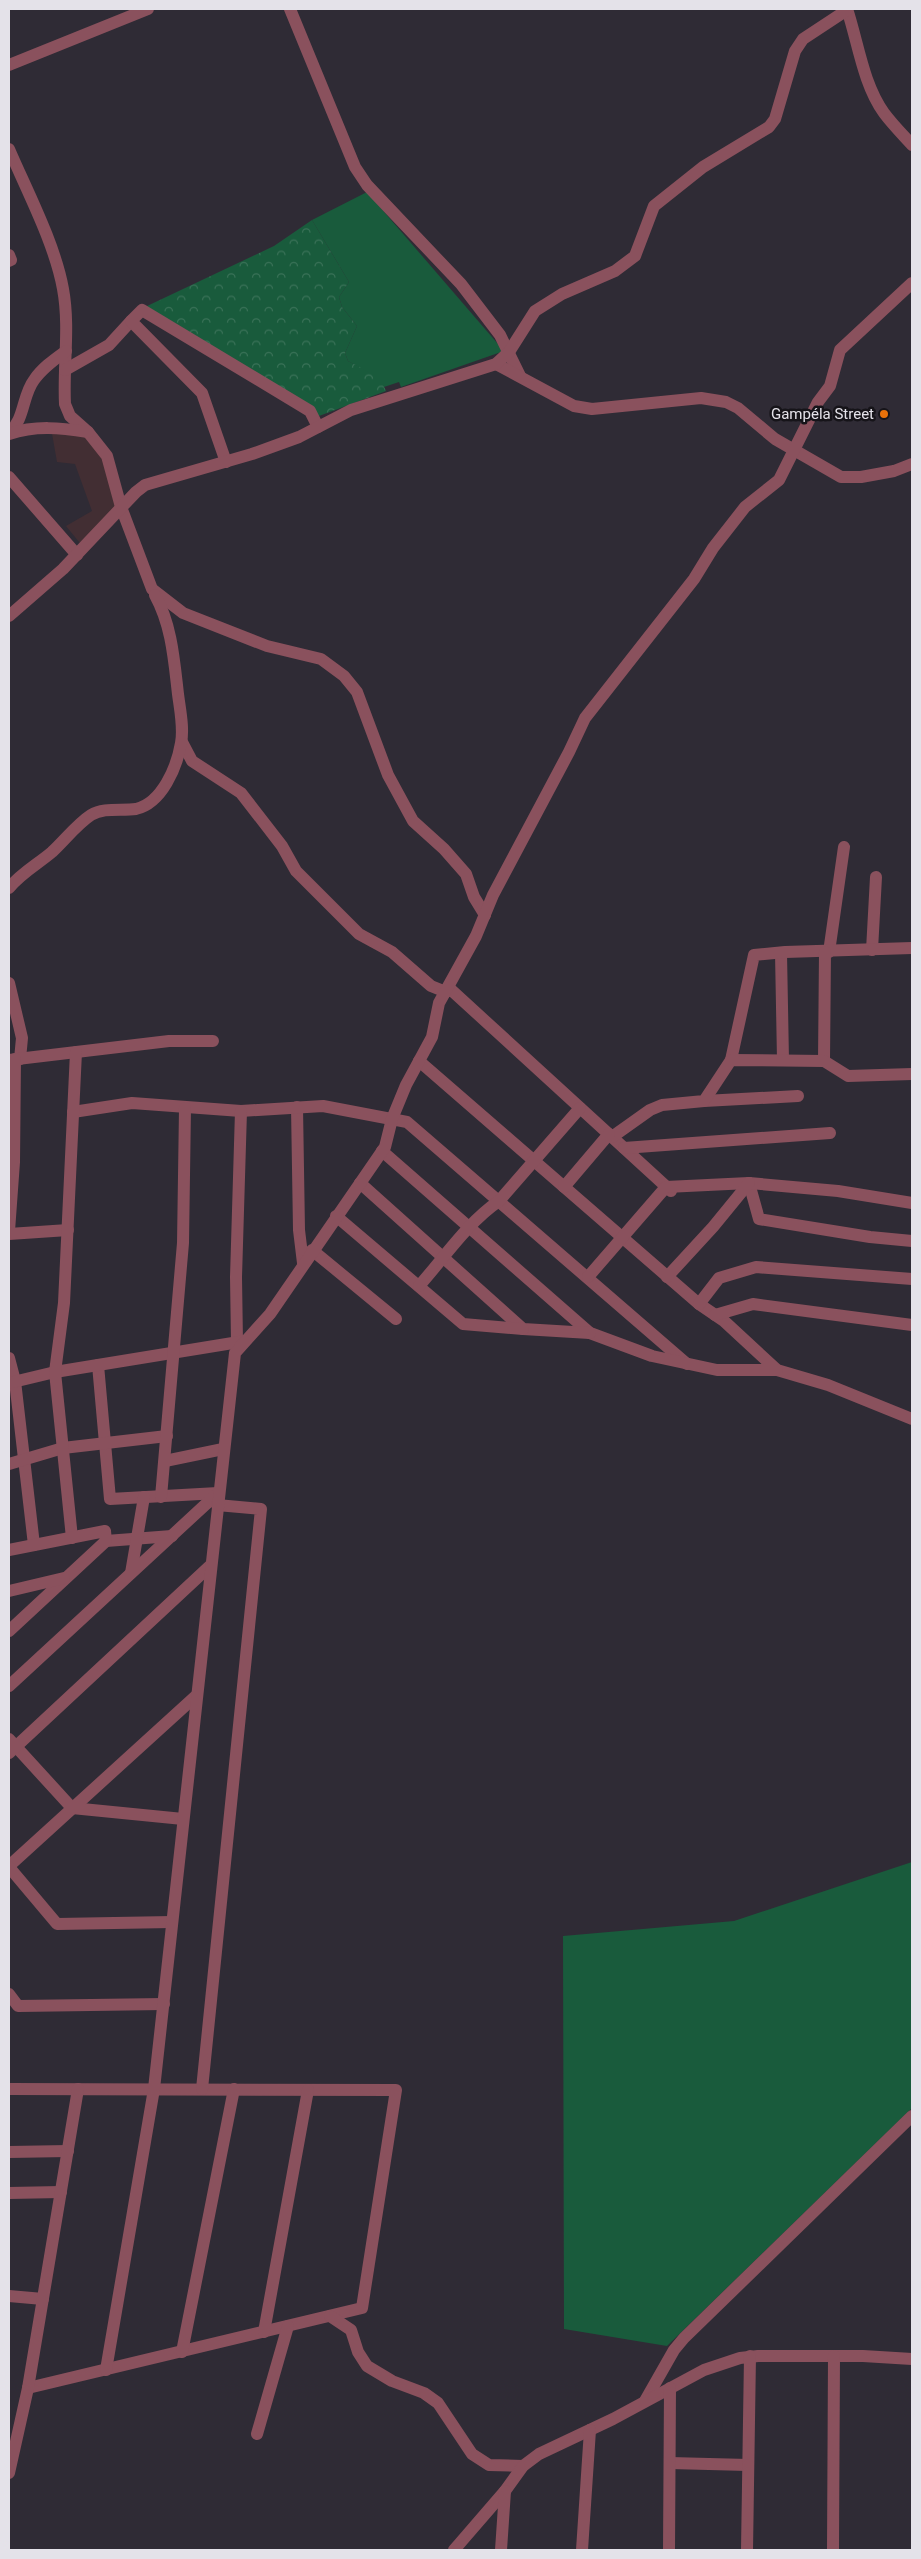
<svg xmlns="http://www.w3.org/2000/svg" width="921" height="2559" font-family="Roboto,sans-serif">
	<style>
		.commercial { fill: #422e33 }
		.green { fill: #195b3c }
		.forest { fill: url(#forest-crowns) }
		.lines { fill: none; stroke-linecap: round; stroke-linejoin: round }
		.street { stroke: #8a515d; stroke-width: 12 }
		.food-dot { fill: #e8710a; stroke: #161419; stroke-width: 2 }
		.labels { text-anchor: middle; stroke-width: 5; stroke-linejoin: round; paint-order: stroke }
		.poi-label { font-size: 15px; fill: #e4e2e9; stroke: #161419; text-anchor: end }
	</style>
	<defs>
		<pattern id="forest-crowns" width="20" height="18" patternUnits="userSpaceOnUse" patternTransform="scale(1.25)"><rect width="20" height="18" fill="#195b3c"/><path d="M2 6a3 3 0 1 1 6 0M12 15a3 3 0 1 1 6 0" fill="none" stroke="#3a7258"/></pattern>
	</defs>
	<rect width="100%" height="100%" fill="#2f2b35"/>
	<polygon class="commercial" points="51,428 88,432 107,456 121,507 84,548 66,526 92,511 75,464 57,462"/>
	<g class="green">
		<polygon points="367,192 504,351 401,387 399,382 384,387 369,373 348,361 345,353 357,326 342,307 339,297 349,282 312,220"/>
		<polygon points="912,1862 912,2108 667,2346 564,2329 563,1936 734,1921"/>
	</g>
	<path class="forest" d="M312,220L349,282L339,297L342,307L357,326L345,353L348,361C361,368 381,376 386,391L319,416L145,307L274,246Z"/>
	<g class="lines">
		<g class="street">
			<polyline points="290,9 355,167 367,185 461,284 500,335 520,376"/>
			<path d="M847,9C858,42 863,84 884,113C893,125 903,135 912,145"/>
			<polyline points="9,65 148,9"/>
			<path d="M9,149C27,191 55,244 63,289C70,327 63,366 65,404L70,416L88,432L107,456L121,507L152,589L183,613L267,646L321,659L344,676L357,692L388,775L413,821L444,849L466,874L474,897L485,915"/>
			<polyline points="9,255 11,260 9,261"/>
			<polyline points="496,364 574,406 592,409 701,398 726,402 738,408 775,439 841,477 861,477 894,471 912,464"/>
			<polyline points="65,370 109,345 131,321"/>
			<path d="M9,433C25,419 22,396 34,380C42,368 55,359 66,351"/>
			<path d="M9,434C36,425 61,428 88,432"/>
			<polyline points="226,462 202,393 131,321 142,310 310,411 318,427"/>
			<polyline points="9,477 77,555"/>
			<polyline points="9,616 63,569 136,492 145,485 252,454 299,437 351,410 496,364 509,352 535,311 562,294 615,271 635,256 654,206 703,167 769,127 775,119 795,51 803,39 847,10"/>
			<polyline points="182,742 192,761 241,793 282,846 296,871 359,934 392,952 431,986 446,992"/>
			<path d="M9,888C21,873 38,864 52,852C65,840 77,824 91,815C104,807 121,811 136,809C162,803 177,767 181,743C184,728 180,710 178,694C174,660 172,626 155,595"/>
			<polyline points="872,950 876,877"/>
			<polyline points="829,952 844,847"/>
			<polyline points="781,953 783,1060"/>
			<polyline points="9,983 22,1038 20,1059"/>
			<polyline points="448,987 671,1191"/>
			<polyline points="9,1060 169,1041 213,1041"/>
			<polyline points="731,1060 754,955 785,952 912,948"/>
			<polyline points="419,1061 699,1304 724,1321 777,1370 828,1385 912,1419"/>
			<polyline points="824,1061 825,952"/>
			<polyline points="704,1101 798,1096"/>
			<polyline points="297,1107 299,1230 303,1263"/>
			<polyline points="73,1112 132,1103 241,1111 323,1106 407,1122 687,1364"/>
			<polyline points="612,1137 650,1110 662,1105 704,1101 731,1060 824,1061 848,1076 912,1074"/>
			<polyline points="624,1148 830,1133"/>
			<polyline points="382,1151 590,1333 652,1356 717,1370 777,1370"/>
			<polyline points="360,1183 523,1329 590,1333"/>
			<polyline points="749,1183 759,1219 870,1237 912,1241"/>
			<polyline points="564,1187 609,1134"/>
			<polyline points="336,1216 463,1324 523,1329"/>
			<polyline points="9,1231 14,1162 15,1059"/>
			<polyline points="9,1234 68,1230"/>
			<polyline points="312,1250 396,1319"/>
			<polyline points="588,1277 666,1187 749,1183 838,1191 912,1203"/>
			<polyline points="667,1277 713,1227 749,1183"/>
			<path d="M419,1286C444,1258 468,1222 499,1201L580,1108"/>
			<polyline points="699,1304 719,1278 756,1267 912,1279"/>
			<polyline points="715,1315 753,1304 912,1325"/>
			<polyline points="237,1342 236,1277 241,1111"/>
			<polyline points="9,1358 15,1381 34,1545"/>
			<polyline points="98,1365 110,1499 218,1493"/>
			<polyline points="9,1383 55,1372 245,1341"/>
			<polyline points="165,1461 223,1449"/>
			<polyline points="9,1464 63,1448 167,1436"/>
			<polyline points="161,1497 183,1243 185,1108"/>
			<polyline points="72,1538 55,1372 64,1303 76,1052"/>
			<polyline points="106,1541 172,1536"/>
			<polyline points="9,1550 105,1531 106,1541 9,1631"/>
			<polyline points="131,1573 144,1497"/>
			<polyline points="9,1591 64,1578"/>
			<polyline points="9,1686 218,1493"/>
			<polyline points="9,1739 72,1808 183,1819"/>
			<polyline points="9,1753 211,1565"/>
			<polyline points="9,1866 197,1695"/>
			<polyline points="9,1867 57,1924 172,1922"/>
			<polyline points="9,1994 18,2006 164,2004"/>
			<polyline points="9,2089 396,2090 362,2308 28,2388"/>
			<polyline points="202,2089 261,1509 217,1505"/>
			<polyline points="9,2152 68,2151"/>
			<polyline points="9,2193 61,2192"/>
			<polyline points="9,2296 43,2299"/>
			<polyline points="330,2316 351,2330 358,2352 367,2366 392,2381 424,2393 438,2403 472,2454 489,2465 523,2466"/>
			<polyline points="264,2332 308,2090"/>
			<polyline points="182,2352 234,2089"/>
			<polyline points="106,2370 154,2089 235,1353 270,1314 385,1147 392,1119 406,1085 432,1037 439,1003 476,936 493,895 569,752 585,718 694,579 713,548 745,507 779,480 818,402 830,386 840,350 912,283"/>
			<polyline points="645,2401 674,2350 684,2338 912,2116"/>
			<polyline points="257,2434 288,2326"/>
			<polyline points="670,2463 748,2465"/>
			<polyline points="9,2473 28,2388 78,2089"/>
			<polyline points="454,2550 505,2491 523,2466 539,2454 613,2419 704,2370 740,2358 758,2356 863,2356 912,2359"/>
			<polyline points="501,2550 505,2491"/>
			<polyline points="582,2550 590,2430"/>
			<polyline points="669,2550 670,2388"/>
			<polyline points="747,2550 750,2356"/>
			<polyline points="833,2550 834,2356"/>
		</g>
	</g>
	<circle class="food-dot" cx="884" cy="414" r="5"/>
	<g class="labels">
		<g class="poi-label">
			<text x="874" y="419">Gampéla Street</text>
		</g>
	</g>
	<rect width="921" height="2559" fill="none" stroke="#e4e2e9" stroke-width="20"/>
</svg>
